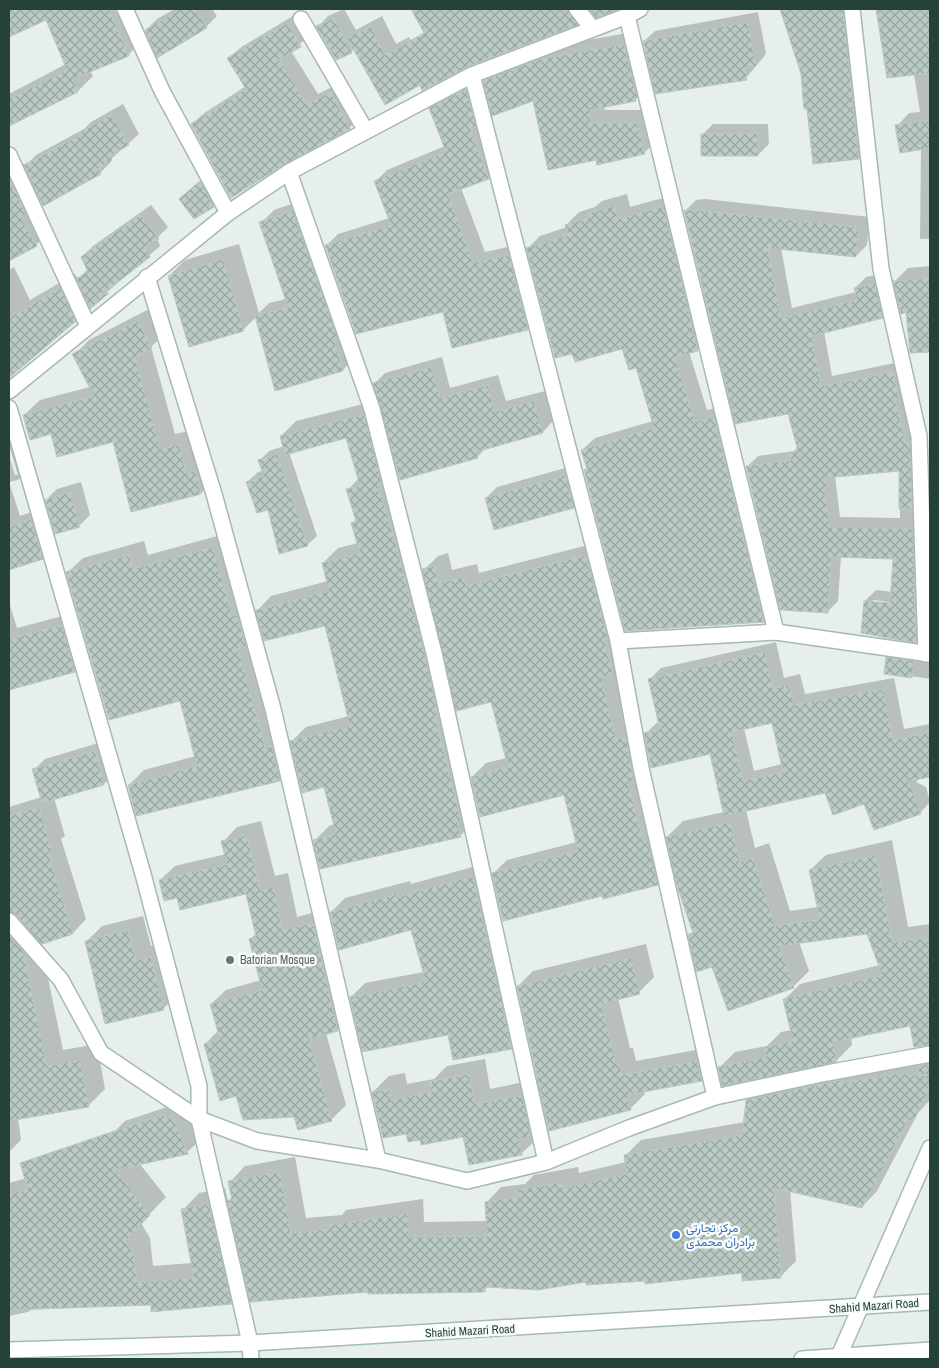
<svg xmlns="http://www.w3.org/2000/svg" width="939" height="1368" font-family="'Archivo Narrow',Vazirmatn,sans-serif">
	<style>
		.shadow { fill: #0003; fill-rule: evenodd }
		.building { fill: url(#building-cross-hatch); stroke: #b8c9c2; fill-rule: evenodd }
		.lines { fill: none; stroke-linecap: round; stroke-linejoin: round }
		.minor-casing { stroke: #a8b8b2; stroke-width: 18 }
		.tertiary-casing { stroke: #a8b8b2; stroke-width: 18 }
		.secondary-casing { stroke: #a4bbb3; stroke-width: 18 }
		.minor { stroke: #fff; stroke-width: 15 }
		.tertiary { stroke: #fff; stroke-width: 15 }
		.secondary { stroke: #fff; stroke-width: 15 }
		.worship-dot { fill: #6b7280; stroke: #f7fbf9; stroke-width: 2 }
		.shop-dot { fill: #3f7fe0; stroke: #f7fbf9; stroke-width: 2 }
		.labels { text-anchor: middle; stroke-width: 5; stroke-linejoin: round; paint-order: stroke }
		.worship-label { font-size: 12px; fill: #5b616d; stroke: #f7fbf9; text-anchor: start }
		.shop-label { font-size: 12px; fill: #366cbe; stroke: #f7fbf9; text-anchor: start }
		.street-label { font-size: 12px; fill: #24423a; stroke: #f7fbf9 }
	</style>
	<defs>
		<pattern id="building-cross-hatch" width="8" height="8" patternUnits="userSpaceOnUse" patternTransform="scale(1.25)"><rect width="8" height="8" fill="#bbcac4"/><path d="M0 0l8 8M0 8l8-8" fill="none" stroke="#98a6a0"/></pattern>
	</defs>
	<rect width="100%" height="100%" fill="#e6efeb"/>
	<g class="shadow">
		<polygon points="9,9 115,9 118,15 130,10 143,40 128,55 90,71 93,76 78,91 9,125 9,94 66,64 46,18 9,36"/>
		<polygon points="175,9 212,9 217,16 206,27 146,30 157,19"/>
		<polygon points="344,9 356,30 382,16 396,44 409,37 416,48 501,9 565,9 573,20 576,20 568,9 585,9 588,13 577,24 421,83 355,48 351,52 318,27 328,16"/>
		<polygon points="781,9 857,9 871,146 859,158 809,108 802,74"/>
		<polygon points="877,9 930,9 930,239 920,239 921,148 897,126 909,113 920,112 914,74 888,77"/>
		<polygon points="758,12 766,54 746,78 644,41 655,31"/>
		<polygon points="298,13 311,35 291,51 318,94 342,82 360,117 349,128 192,124 203,114 246,86 229,58 240,48"/>
		<polygon points="638,31 649,86 635,100 604,106 605,110 651,110 658,139 644,153 597,158 534,99 485,81 498,67 555,46"/>
		<polygon points="478,78 500,166 488,178 461,188 485,252 521,244 539,317 527,329 444,310 326,246 338,234 390,218 375,182 387,170 445,146 431,109 443,97"/>
		<polygon points="123,104 139,134 110,160 111,162 100,173 41,199 36,204 51,230 36,245 9,260 9,171 24,164 25,166 36,155 84,129 91,122"/>
		<polygon points="713,124 768,124 769,144 758,155 702,135"/>
		<polygon points="211,172 224,196 214,206 180,199"/>
		<polygon points="627,194 630,207 674,195 710,337 698,349 689,352 707,410 727,405 776,609 763,621 585,471 588,468 582,450 595,438 653,421 637,367 623,348 528,248 540,236 567,227 566,225 579,212 595,207 602,201"/>
		<polygon points="306,199 356,356 343,370 256,317 243,330 169,276 185,260 239,244 259,313 269,303 286,299 261,223 274,210"/>
		<path d="M705,199L870,217L867,245L856,256L781,248L792,308L856,292L855,288L866,277L886,273L893,306L882,317L824,331L832,376L904,361L919,435L927,630L916,641L865,601L876,590L892,592L894,558L841,556L838,601L827,612L747,467L758,456L794,451L798,447L788,412L685,211L696,200ZM900,469V518L840,517L835,476ZM873,600L897,603V605L873,603Z"/>
		<polygon points="151,205 168,227 157,238 160,246 9,378 9,270 14,267 30,300 75,274 78,279 88,269 82,257 93,246"/>
		<polygon points="930,266 930,350 911,351 907,311 895,281 908,268"/>
		<polygon points="153,307 166,332 151,347 175,434 194,430 201,459 210,456 216,478 201,493 114,440 52,433 24,415 40,400 90,387 74,355 89,340"/>
		<path d="M442,357L450,388L498,375L506,401L545,391L553,421L543,432L487,447L477,457L394,463L396,470L393,473L435,625L437,624L424,570L438,556L448,553L452,570L477,564L479,573L600,542L671,870L657,884L603,894L493,874L507,860L577,842L565,794L472,777L486,763L507,758L492,700L448,673H446L452,699L449,702L475,821L460,836L315,840L329,826L335,824L325,786L296,763L279,780L129,785L144,770L196,756L181,700L67,573L83,558L144,541L148,555L228,533L247,602L252,600L256,612L271,596L328,581L323,563L338,548L358,543L352,523L357,519L348,490L359,478L347,437L289,452L317,536L307,545L269,508L247,482L257,473L263,470L260,460L269,451L284,446L281,436L296,421L379,400L374,384L385,373ZM326,624L349,716L306,727L290,743L287,731L280,733L254,636L262,628Z"/>
		<polygon points="20,442 28,469 18,480 9,482 9,455 15,475 18,475 9,445"/>
		<polygon points="576,465 584,496 573,507 486,498 497,487"/>
		<polygon points="9,482 20,516 44,508 55,545 42,558 9,569"/>
		<polygon points="81,482 90,515 79,526 46,500 57,489"/>
		<polygon points="9,602 17,628 74,613 87,658 75,671 9,686"/>
		<path d="M776,642L784,678L800,674L805,694L894,678L904,729L930,724V774L920,778L916,782L926,787L930,802L920,813L865,802L826,791L746,810L755,848L769,843L790,911L818,907L810,870L826,855L892,840L908,927L930,924V1044L915,1046L912,1025L851,1037L852,1045L837,1060L719,1068L735,1052L767,1046L781,1032L792,1030L784,1000L800,984L880,965L868,933L799,942L809,971L793,987L713,966L689,935L694,931L667,837L683,821L724,812L711,753L646,733L659,721L650,679L661,668ZM773,721L782,764L754,771L744,728Z"/>
		<polygon points="899,646 930,651 930,679 885,672 887,658"/>
		<polygon points="105,741 115,773 104,784 54,798 65,836 61,839 86,919 73,933 39,935 63,1050 97,1044 105,1089 88,1106 18,1118 21,1140 9,1152 9,930 29,925 9,905 9,807 42,797 34,770 45,759"/>
		<polygon points="261,821 275,876 288,873 297,917 327,909 352,1016 338,1030 326,1033 346,1105 331,1120 295,1116 237,1095 205,1044 219,1030 211,1004 226,990 261,980 251,939 256,933 247,892 178,897 160,880 175,866 226,854 223,842 237,827"/>
		<polygon points="487,863 525,1034 511,1048 449,1034 351,997 365,983 424,972 412,928 331,912 345,898 410,881 411,884"/>
		<polygon points="143,916 151,946 166,943 178,994 163,1009 87,941 102,926"/>
		<polygon points="646,944 654,977 639,992 618,998 630,1048 633,1048 636,1061 712,1047 716,1065 701,1080 644,1091 645,1094 630,1109 547,1117 536,1129 538,1138 521,1154 464,1136 421,1138 407,1132 373,1092 389,1076 405,1073 407,1084 434,1079 447,1066 485,1059 490,1089 539,1079 518,986 533,971"/>
		<polygon points="930,1055 930,1100 918,1113 877,1191 862,1207 790,1190 796,1261 781,1276 743,1272 646,1280 587,1280 489,1286 484,1290 369,1291 312,1297 312,1294 248,1286 231,1303 152,1303 33,1308 28,1312 9,1316 9,1183 118,1153 114,1132 125,1121 173,1105 185,1109 198,1142 187,1152 139,1163 166,1197 141,1223 150,1238 153,1266 192,1263 183,1210 199,1193 225,1188 228,1201 232,1197 230,1182 245,1166 295,1157 306,1218 342,1215 346,1210 423,1199 424,1222 487,1221 486,1203 501,1187 525,1184 534,1175 578,1167 579,1173 626,1162 625,1156 641,1140 745,1122 748,1100 763,1085"/>
	</g>
	<g class="building">
		<polygon points="9,9 109,9 129,56 73,79 78,92 9,126 9,99 67,70 46,20 9,37"/>
		<polygon points="180,9 195,9 207,28 157,58 145,30"/>
		<polygon points="411,9 568,9 578,25 469,66 422,91 420,85 385,105 347,38 371,26 385,55 424,33"/>
		<polygon points="589,9 620,9 596,18"/>
		<polygon points="780,9 843,9 859,159 813,164 807,109 804,109 801,74"/>
		<polygon points="876,9 930,9 930,73 887,78"/>
		<polygon points="334,18 352,53 336,60 316,26"/>
		<polygon points="748,22 756,66 745,68 747,80 655,94 643,41"/>
		<polygon points="287,23 301,47 279,59 307,104 331,92 350,129 285,164 231,198 191,124 246,89 227,58"/>
		<polygon points="624,44 637,97 635,98 636,101 590,110 591,123 637,123 645,154 597,165 596,160 548,170 533,101 492,116 483,81 540,59"/>
		<polygon points="466,89 476,126 470,129 489,179 448,194 473,263 509,255 528,330 452,348 443,312 356,334 325,245 391,225 374,181 446,152 429,108"/>
		<polygon points="111,114 129,145 109,156 112,160 98,169 101,174 43,206 24,165 80,135 79,133"/>
		<polygon points="930,120 930,148 900,153 895,125"/>
		<rect x="701" y="134" width="57" height="22"/>
		<polygon points="9,177 26,215 21,218 37,246 9,261"/>
		<polygon points="200,181 214,207 194,219 179,199"/>
		<polygon points="614,206 618,219 661,207 665,212 698,351 675,357 695,422 714,417 764,622 625,631 584,470 587,469 581,450 654,428 636,368 629,370 622,349 575,362 572,354 555,358 526,248 568,235 565,225 590,217 588,213"/>
		<polygon points="684,210 693,210 859,227 856,257 768,248 781,318 857,300 854,288 875,283 883,318 812,336 821,386 893,372 899,399 895,400 906,444 910,444 912,509 899,509 899,471 824,478 827,486 824,487 830,527 913,529 916,643 861,633 864,601 890,603 893,559 831,557 828,613 780,610 746,466 791,460 789,454 798,451 788,414 735,424"/>
		<polygon points="293,211 338,339 334,340 343,371 275,391 255,316 288,307 259,222"/>
		<polygon points="140,215 159,239 145,246 150,257 101,295 109,293 90,309 76,279 88,272 81,257"/>
		<polygon points="223,259 244,331 189,347 168,276"/>
		<polygon points="930,278 930,352 910,353 906,312 901,314 893,281"/>
		<polygon points="60,288 76,321 9,378 9,318"/>
		<polygon points="138,321 152,348 135,357 160,449 179,444 186,473 195,470 201,494 131,512 113,442 57,457 51,434 30,440 23,415 94,396 72,354"/>
		<polygon points="431,367 440,398 488,385 495,412 534,401 543,433 476,452 478,458 400,480 373,383"/>
		<polygon points="364,414 382,485 378,486 394,537 425,655 438,715 435,716 461,821 457,822 461,837 320,869 313,840 336,834 324,787 302,793 290,741 350,726 325,626 264,641 256,610 329,591 322,563 360,553 351,523 356,521 346,489 360,486 346,438 285,455 280,436"/>
		<polygon points="277,454 308,546 279,554 268,510 257,513 246,482 264,476 258,460"/>
		<polygon points="566,475 574,508 494,530 485,498"/>
		<polygon points="70,492 80,527 55,534 45,500"/>
		<polygon points="31,519 43,559 9,570 9,527"/>
		<polygon points="213,547 232,616 237,615 246,646 238,648 265,747 272,746 280,781 136,816 128,785 197,766 180,701 109,720 66,572 129,555 133,569"/>
		<polygon points="586,555 608,639 604,639 613,674 601,677 616,739 626,737 634,781 628,782 643,842 648,841 658,885 603,899 602,896 503,921 492,873 578,851 564,795 480,817 471,777 508,767 491,702 456,711 422,569 434,566 439,583 464,577 466,586"/>
		<polygon points="62,625 75,672 9,690 9,639"/>
		<path d="M765,652L773,688L789,685L794,705L883,689L893,740L930,732V777L909,781L921,814L874,830L864,804L833,815L825,793L724,816L710,754L651,768L644,733L660,729L648,679ZM772,723L783,772L743,781L732,732Z"/>
		<polygon points="886,657 914,661 912,678 884,674"/>
		<polygon points="95,751 104,785 42,803 32,769"/>
		<polygon points="39,807 52,851 48,852 73,934 42,944 16,915 9,912 9,816"/>
		<polygon points="730,822 740,862 753,858 775,926 820,919 809,870 876,855 892,942 930,938 930,1045 914,1047 910,1026 833,1042 837,1062 722,1086 718,1067 766,1057 764,1047 793,1041 783,999 882,975 867,934 779,946 794,988 728,1011 712,967 696,972 688,934 693,933 676,883 666,837"/>
		<polygon points="247,835 260,890 274,887 282,930 313,923 338,1031 309,1039 332,1121 298,1130 294,1117 243,1120 236,1096 220,1101 204,1044 220,1039 210,1004 262,990 249,939 256,937 246,894 180,910 177,898 164,901 159,880 227,864 221,841"/>
		<polygon points="473,876 512,1049 453,1060 448,1035 362,1052 350,997 426,982 411,930 339,950 330,912 396,894 397,897"/>
		<polygon points="128,930 136,960 151,957 164,1010 105,1024 85,941"/>
		<polygon points="9,935 23,951 47,1066 80,1060 89,1107 9,1121"/>
		<polygon points="631,958 640,994 601,1004 616,1063 618,1062 622,1075 697,1061 702,1081 627,1095 631,1110 549,1131 517,986"/>
		<polygon points="930,1063 930,1074 919,1075 918,1066"/>
		<polygon points="469,1074 475,1104 522,1095 531,1136 519,1139 522,1155 469,1165 463,1137 421,1145 420,1140 408,1142 406,1134 383,1138 372,1092 389,1089 391,1100 431,1092 429,1082"/>
		<polygon points="896,1074 930,1076 930,1086 914,1120 908,1120 862,1208 774,1188 781,1278 742,1281 742,1273 645,1284 645,1281 586,1285 586,1282 538,1290 485,1287 485,1292 368,1294 368,1292 250,1302 227,1201 232,1200 228,1181 280,1172 291,1233 330,1229 329,1225 408,1214 408,1237 487,1236 485,1202 518,1197 517,1190 563,1182 563,1188 627,1174 624,1155 742,1135 746,1100 841,1080 842,1083"/>
		<polygon points="162,1115 174,1120 188,1154 115,1170 150,1215 125,1241 134,1255 137,1282 194,1278 181,1209 209,1204 232,1304 151,1312 151,1305 9,1310 9,1194 28,1189 20,1163"/>
	</g>
	<g class="lines">
		<g class="minor-casing">
			<g id="minor">
				<polyline points="125,9 162,91 228,213"/>
				<polyline points="577,9 592,28"/>
				<polyline points="852,9 881,269 919,436 926,654"/>
				<polyline points="627,16 776,632"/>
				<polyline points="301,19 366,131"/>
				<polyline points="472,75 618,641 641,768 715,1097"/>
				<polyline points="9,155 88,326"/>
				<polyline points="289,172 372,409 434,653 546,1162"/>
				<polyline points="147,277 214,494 273,709 378,1160"/>
				<polyline points="9,391 228,213 289,172 472,75 627,16 640,9"/>
				<polyline points="9,408 143,874 199,1086 199,1119 257,1141 378,1160 467,1181 546,1162 629,1128 715,1097 827,1073 930,1054"/>
				<polyline points="618,641 776,632 930,654"/>
				<polyline points="9,921 61,980 101,1053 199,1119 250,1343 251,1359"/>
			</g>
		</g>
		<g class="tertiary-casing">
			<polyline id="tertiary" points="839,1356 930,1148"/>
		</g>
		<g class="secondary-casing">
			<g id="secondary">
				<polyline points="9,1350 250,1343 930,1302"/>
				<polyline points="802,1359 930,1350"/>
			</g>
		</g>
		<use href="#minor" class="minor"/>
		<use href="#tertiary" class="tertiary"/>
		<use href="#secondary" class="secondary"/>
	</g>
	<circle class="worship-dot" cx="230" cy="960" r="5"/>
	<circle class="shop-dot" cx="676" cy="1235" r="5"/>
	<g class="labels">
		<g class="worship-label">
			<text x="240" y="964">Batorian Mosque</text>
		</g>
		<g class="shop-label">
			<text x="686" y="1232">مرکز تجارتی<tspan x="686" dy="14">برادران محمدی</tspan></text>
		</g>
		<g class="street-label">
			<text transform="translate(874 1306) rotate(-4)" y="4">Shahid Mazari Road</text>
			<text transform="translate(470 1331) rotate(-3)" y="4">Shahid Mazari Road</text>
		</g>
	</g>
	<rect width="939" height="1368" fill="none" stroke="#24423a" stroke-width="20"/>
</svg>
